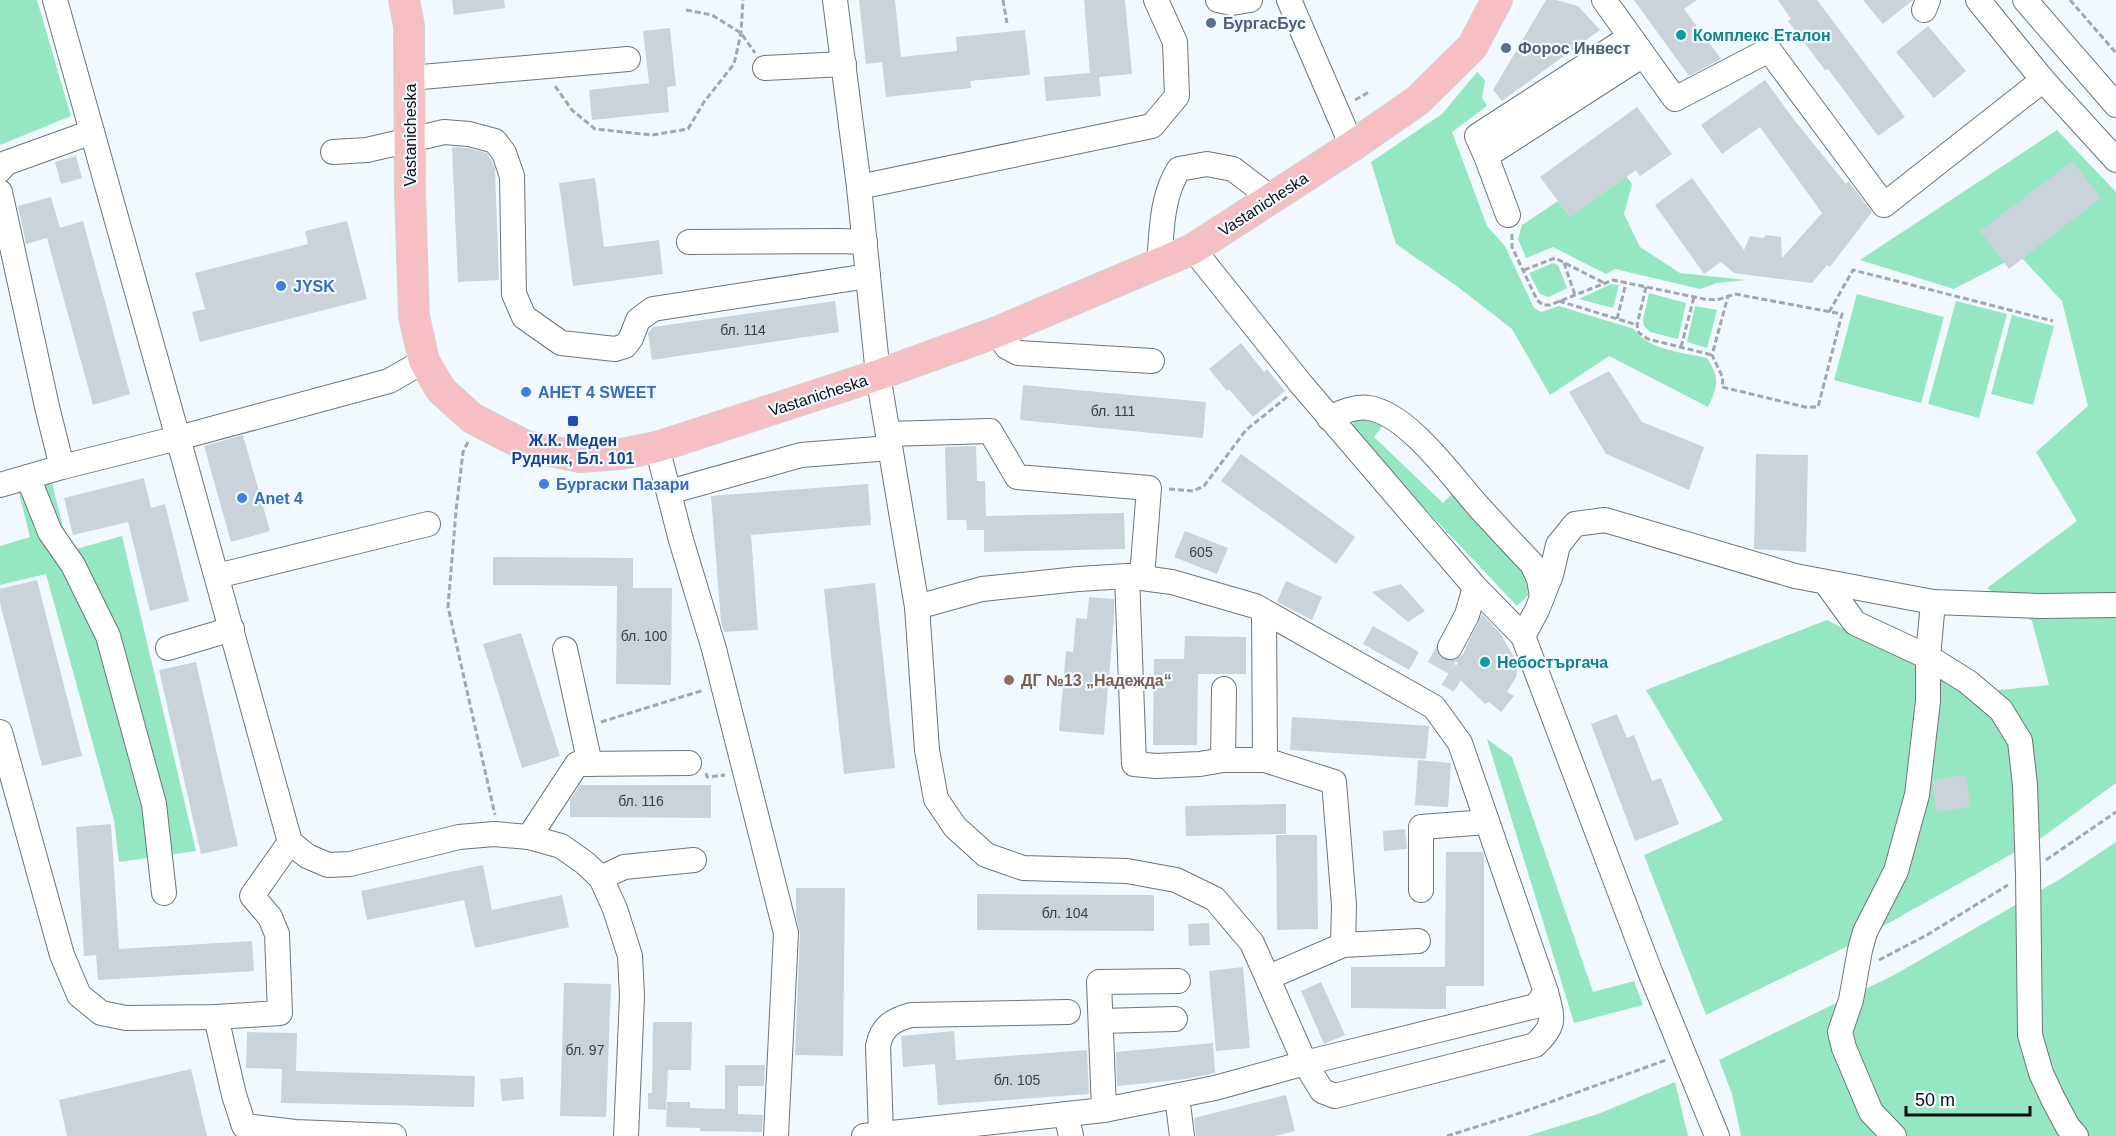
<svg xmlns="http://www.w3.org/2000/svg" width="2116" height="1136" font-family="Helvetica,sans-serif">
	<style>
		.green { fill: #94e7c2 }
		.building { fill: #cad3da }
		.lines { fill: none; stroke-linecap: round; stroke-linejoin: round }
		.minor-tunnel { stroke: #cfd6db; stroke-width: 24; stroke-dasharray: 24 12; stroke-linecap: butt }
		.minor-casing { stroke: #6d757b; stroke-width: 26 }
		.major-casing { stroke: #d3d4d4; stroke-width: 32 }
		.path { stroke: #a1a7ac; stroke-width: 3; stroke-dasharray: 6 3; stroke-linecap: butt }
		.minor { stroke: #fff; stroke-width: 24 }
		.major { stroke: #f6bfc3; stroke-width: 30 }
		.service-dot { fill: #5c6f8a; stroke: #f1f9fe; stroke-width: 2 }
		.culture-dot { fill: #0f9aa8; stroke: #f1f9fe; stroke-width: 2 }
		.shop-dot { fill: #3f7fe0; stroke: #f1f9fe; stroke-width: 2 }
		.transit-dot { fill: #1a4fb4; stroke: #f1f9fe; stroke-width: 2 }
		.education-dot { fill: #8d6e63; stroke: #f1f9fe; stroke-width: 2 }
		.labels { text-anchor: middle; stroke-width: 4.5; stroke-linejoin: round; paint-order: stroke }
		.number-label { font-size: 14px; fill: #3c4044 }
		.service-label { font-size: 16px; font-weight: bold; fill: #4e5e75; stroke: #f1f9fe; text-anchor: start }
		.culture-label { font-size: 16px; font-weight: bold; fill: #0d838f; stroke: #f1f9fe; text-anchor: start }
		.street-label { font-size: 16px; fill: #0c0f12; stroke: #f1f9fe }
		.shop-label { font-size: 16px; font-weight: bold; fill: #366cbe; stroke: #f1f9fe; text-anchor: start }
		.transit-label { font-size: 16px; font-weight: bold; fill: #164399; stroke: #f1f9fe }
		.education-label { font-size: 16px; font-weight: bold; fill: #785e54; stroke: #f1f9fe; text-anchor: start }
	</style>
	<rect width="100%" height="100%" fill="#f1f9fe"/>
	<g class="green">
		<polygon points="0,0 37,0 71,116 0,145"/>
		<path d="M1477,72L1485,80L1482,98L1487,106L1452,132L1487,226L1505,246L1534,308L1541,312L1559,306L1634,329C1649,351 1683,352 1707,358C1720,378 1718,385 1708,407L1609,356L1550,395L1512,329L1458,287L1396,244L1371,162L1442,114Z"/>
		<polygon points="2057,130 2116,192 2116,783 2044,836 1846,947 1706,1015 1644,855 1723,820 1646,690 1827,620 1970,693 2049,685 2032,621 1987,588 2077,521 2036,452 2088,406 2062,301 2019,255 1954,289 1860,260"/>
		<polygon points="1626,176 1632,184 1624,214 1640,247 1680,273 1746,280 1717,283 1700,289 1615,269 1606,274 1553,247 1526,258 1518,239 1522,225 1558,201 1570,217"/>
		<polygon points="1553,263 1558,265 1567,288 1549,297 1540,294 1529,273"/>
		<polygon points="1611,284 1619,285 1613,308 1579,299"/>
		<polygon points="1649,293 1686,303 1678,339 1650,332 1644,326 1643,320"/>
		<polygon points="1857,294 1944,317 1921,403 1834,380"/>
		<polygon points="1956,301 2007,314 1979,418 1928,404"/>
		<polygon points="1695,306 1717,310 1707,348 1687,342"/>
		<polygon points="2012,315 2054,326 2033,405 1991,394"/>
		<polygon points="1357,418 1373,419 1384,424 1374,437 1443,503 1453,493 1525,571 1528,595 1517,606 1359,439 1352,425"/>
		<polygon points="52,483 69,551 122,536 196,851 119,862 114,820 46,574 0,585 0,546 30,537 19,493"/>
		<polygon points="1487,739 1512,757 1593,992 1634,981 1643,1005 1574,1023"/>
		<polygon points="2116,842 2116,1136 1741,1136 1732,1094 1719,1060 1896,974 2062,878"/>
		<polygon points="1675,1082 1688,1136 1527,1136 1598,1114"/>
	</g>
	<g class="building">
		<polygon points="452,0 504,0 505,8 454,15"/>
		<polygon points="859,0 895,0 901,57 957,51 956,37 1025,30 1030,75 970,81 971,88 886,97 882,62 866,64"/>
		<polygon points="1084,0 1125,0 1132,74 1099,77 1101,96 1046,101 1044,77 1090,73"/>
		<polygon points="1546,0 1556,0 1578,6 1600,30 1502,101 1493,90"/>
		<polygon points="1634,0 1697,0 1684,9 1721,59 1689,76"/>
		<polygon points="1778,0 1817,0 1905,117 1878,136 1828,69 1825,70 1788,21 1791,19"/>
		<polygon points="1863,0 1913,0 1883,24"/>
		<polygon points="1928,26 1966,71 1934,98 1896,52"/>
		<polygon points="670,28 676,86 667,87 669,112 592,120 589,90 649,83 643,31"/>
		<polygon points="1765,80 1795,121 1846,184 1848,181 1872,212 1830,267 1827,265 1812,283 1734,273 1721,262 1704,274 1655,205 1692,178 1744,250 1750,236 1763,238 1766,235 1781,237 1782,258 1822,213 1760,127 1722,154 1701,125"/>
		<polygon points="1637,107 1672,154 1640,176 1636,170 1570,217 1540,177"/>
		<polygon points="452,147 467,148 487,153 491,160 495,169 499,280 458,282"/>
		<polygon points="76,156 82,178 61,184 55,162"/>
		<polygon points="2073,161 2101,198 2009,269 1980,231"/>
		<polygon points="595,178 604,247 659,240 663,274 573,286 559,183"/>
		<polygon points="51,197 60,228 83,221 130,394 93,405 47,238 26,244 18,206"/>
		<polygon points="347,221 367,299 200,342 192,312 205,309 195,273 308,244 305,231"/>
		<polygon points="835,301 839,332 652,360 648,333 653,327"/>
		<polygon points="1241,343 1264,372 1267,369 1285,391 1253,417 1229,389 1227,391 1209,369"/>
		<polygon points="1609,371 1642,422 1704,447 1689,490 1606,454 1569,392"/>
		<polygon points="1023,385 1206,402 1203,438 1020,420"/>
		<polygon points="243,435 270,531 231,542 204,446"/>
		<polygon points="976,446 977,481 985,481 986,516 1124,513 1125,549 984,552 984,530 967,530 966,520 947,520 945,447"/>
		<polygon points="1241,454 1355,537 1336,564 1221,481"/>
		<polygon points="1756,454 1808,455 1806,552 1754,549"/>
		<polygon points="144,478 151,508 165,504 189,601 150,611 128,522 73,535 64,498"/>
		<polygon points="868,484 871,525 751,535 758,630 724,632 721,622 711,496"/>
		<polygon points="1185,531 1228,548 1217,574 1174,557"/>
		<polygon points="493,557 633,558 633,588 672,588 671,685 616,684 617,586 493,585"/>
		<polygon points="37,580 82,756 42,766 0,603 0,589"/>
		<polygon points="1286,581 1322,597 1312,620 1277,602"/>
		<polygon points="875,583 895,768 844,774 824,589"/>
		<polygon points="1401,584 1425,611 1408,622 1372,592"/>
		<polygon points="1089,597 1114,599 1114,618 1104,735 1059,731 1066,651 1073,652 1076,618 1087,619"/>
		<polygon points="1482,614 1500,633 1518,664 1516,677 1507,692 1514,696 1501,712 1489,702 1485,704 1452,672 1458,663 1454,660 1463,654"/>
		<polygon points="1373,626 1419,652 1409,670 1363,644"/>
		<polygon points="521,633 560,756 522,768 483,644"/>
		<polygon points="1185,636 1246,637 1246,674 1198,674 1197,745 1153,745 1154,659 1184,659"/>
		<polygon points="196,662 238,846 201,854 159,670"/>
		<polygon points="1617,714 1627,738 1634,735 1652,781 1661,778 1679,824 1635,841 1591,724"/>
		<polygon points="1292,717 1429,726 1426,759 1290,750"/>
		<polygon points="1418,760 1451,763 1448,807 1415,805"/>
		<polygon points="1966,775 1970,807 1936,812 1933,780"/>
		<polygon points="580,785 711,785 711,818 570,817 570,800"/>
		<polygon points="1286,804 1286,834 1186,836 1185,806"/>
		<polygon points="111,824 119,949 252,941 254,971 98,980 96,955 84,956 76,827"/>
		<polygon points="1405,829 1407,849 1384,851 1383,831"/>
		<polygon points="1276,835 1317,835 1318,929 1277,930"/>
		<polygon points="1446,852 1483,852 1484,857 1484,986 1446,986 1446,1009 1351,1008 1351,967 1445,967"/>
		<polygon points="483,865 492,910 562,895 569,927 475,948 464,900 367,920 361,891"/>
		<polygon points="796,888 845,888 843,1056 795,1055 800,934 796,915"/>
		<polygon points="977,894 1154,895 1154,931 977,930"/>
		<polygon points="1209,923 1210,945 1189,946 1188,924"/>
		<polygon points="1243,967 1250,1048 1216,1051 1209,971"/>
		<polygon points="1321,982 1345,1035 1324,1044 1301,991"/>
		<polygon points="564,983 611,984 606,1117 560,1116"/>
		<polygon points="653,1022 692,1022 691,1070 668,1070 666,1110 648,1109 648,1093 652,1093"/>
		<polygon points="954,1031 956,1060 1087,1050 1089,1094 938,1105 935,1064 903,1067 901,1036"/>
		<polygon points="247,1032 297,1033 296,1071 475,1076 474,1107 281,1103 282,1069 246,1068"/>
		<polygon points="1213,1043 1215,1073 1186,1079 1117,1086 1116,1052"/>
		<polygon points="725,1065 765,1065 764,1086 738,1086 738,1114 763,1115 762,1132 700,1131 700,1128 666,1127 667,1102 690,1102 690,1108 725,1109"/>
		<polygon points="191,1069 207,1136 67,1136 59,1100"/>
		<polygon points="523,1077 524,1099 502,1101 500,1079"/>
		<polygon points="1286,1095 1295,1131 1275,1136 1196,1136 1194,1118"/>
	</g>
	<g class="lines">
		<polyline class="minor-tunnel" points="1450,647 1438,668 1460,682"/>
		<g class="minor-casing">
			<g id="minor">
				<polyline points="55,0 178,438 389,381 424,361"/>
				<path d="M835,0L859,187L878,375L917,607L927,750L936,799L955,827L986,855L1023,868L1127,871L1176,880L1215,899L1252,943L1305,1063L1322,1091L1335,1096L1535,1045C1556,1025 1553,1019 1546,992"/>
				<polyline points="1218,0 1232,3 1250,0"/>
				<polyline points="1289,0 1352,146"/>
				<polyline points="1604,0 1675,99 1769,50 1884,205 2043,80"/>
				<polyline points="1978,0 2043,80 2116,160"/>
				<polyline points="2025,0 2116,105"/>
				<polyline points="1924,10 1928,0"/>
				<polyline points="765,68 844,64"/>
				<polyline points="410,78 628,59"/>
				<polyline points="333,152 367,150 444,132 469,134 495,141 504,153 512,176 514,294 524,317 561,343 615,349 625,346 631,338 638,320 653,309 868,276"/>
				<polyline points="1486,156 1477,136 1630,37"/>
				<polyline points="0,170 6,163 92,132"/>
				<polyline points="859,187 1152,126 1177,96 1175,42 1156,0"/>
				<polyline points="0,192 48,411 62,467"/>
				<polyline points="1508,215 1486,156 1643,55"/>
				<polyline points="689,242 840,241 865,242"/>
				<polyline points="1193,249 1301,384 1475,587 1523,636 1649,969 1717,1136"/>
				<path d="M1159,263C1162,231 1161,197 1179,169L1207,164L1233,169L1271,198"/>
				<polyline points="997,332 1007,347 1018,353 1152,361"/>
				<path d="M1329,418C1342,412 1355,406 1369,408C1408,414 1453,478 1478,506C1496,526 1514,545 1532,564L1539,579L1542,597"/>
				<polyline points="888,434 990,431 1017,477 1149,488 1142,577"/>
				<polyline points="657,447 681,540 714,649 786,933 776,1136"/>
				<polyline points="28,477 50,532 73,565 108,636 154,804 164,893"/>
				<polyline points="0,485 62,467 178,438 290,842 307,856 328,865 350,864 459,837 494,834 529,837 561,846 585,863 601,878 615,909 630,956 632,996 626,1136"/>
				<polyline points="669,492 801,455 890,448"/>
				<polyline points="217,576 428,524"/>
				<polyline points="1127,576 1134,764 1156,766 1200,764 1223,760 1265,760"/>
				<polyline points="1826,583 1855,623 1928,657 1968,682 2001,710 2020,741 2025,785 2028,873 2030,1035 2041,1073 2053,1099 2068,1127 2076,1136"/>
				<polyline points="1264,612 1265,760 1334,782 1344,905 1343,945"/>
				<polyline points="1523,636 1537,610 1551,575 1558,545 1575,524 1605,520 1795,576 1933,602 2041,606 2116,605"/>
				<polyline points="1450,647 1467,615 1475,587"/>
				<polyline points="168,648 232,629"/>
				<polyline points="565,649 590,764"/>
				<polyline points="0,732 62,955 79,995 101,1013 126,1018 216,1017 280,1013 277,934 270,917 252,896 290,842"/>
				<polyline points="1223,760 1224,689"/>
				<polyline points="529,837 577,764 689,763"/>
				<polyline points="601,878 624,867 694,860"/>
				<polyline points="1421,890 1421,827 1487,822"/>
				<polyline points="1269,977 1343,945 1418,941"/>
				<polyline points="216,1017 234,1095 244,1126 295,1132 394,1136"/>
				<polyline points="1101,1021 1175,1019"/>
				<polyline points="1177,1096 1182,1136"/>
				<polyline points="1104,1110 1099,982 1178,981"/>
				<polyline points="1066,1114 1071,1136"/>
				<path d="M881,1133L878,1046C882,1026 893,1020 911,1015L1068,1012"/>
				<polyline points="864,1136 1104,1110 1215,1088 1305,1063 1536,1006 1546,992 1460,743 1434,707 1255,606 1172,582 1127,576 1078,579 982,589 917,607"/>
				<polyline points="1894,1136 1871,1112 1844,1048 1840,1032 1851,1000 1860,950 1865,932 1896,871 1917,795 1928,701 1928,657 1933,602"/>
			</g>
		</g>
		<g class="major-casing">
			<polyline id="major" points="404,0 409,26 410,192 414,316 424,361 441,390 472,418 526,446 580,457 621,454 657,447 878,375 997,332 1193,249 1352,146 1417,101 1472,47 1497,0"/>
		</g>
		<g class="path">
			<polyline points="1003,0 1007,23"/>
			<polyline points="2070,0 2116,53"/>
			<polyline points="686,10 712,15 741,33 755,53"/>
			<polyline points="555,86 572,110 595,129 652,135 688,129 704,102 734,64 741,33 743,0"/>
			<polyline points="1355,100 1369,92"/>
			<polyline points="1512,234 1512,247 1537,300 1543,305 1550,305 1613,280 1704,299 1717,300 1735,294 1842,314 1818,407 1805,407 1722,387 1723,378 1712,355 1728,296"/>
			<polyline points="1564,263 1575,295"/>
			<polyline points="1524,270 1555,258 1604,283"/>
			<polyline points="1646,287 1637,325 1639,333 1648,339 1712,355"/>
			<polyline points="1559,301 1637,325"/>
			<polyline points="1829,312 1853,270 2053,321"/>
			<polyline points="1617,319 1626,283"/>
			<polyline points="1681,347 1694,297"/>
			<polyline points="468,442 463,452 456,511 448,607 495,815"/>
			<polyline points="1169,489 1193,491 1204,486 1246,430 1287,397"/>
			<polyline points="601,722 704,690"/>
			<polyline points="706,773 707,777 725,775"/>
			<polyline points="2046,860 2116,812"/>
			<polyline points="1879,960 1927,935 2008,885"/>
			<polyline points="1447,1136 1523,1112 1666,1060"/>
		</g>
		<use href="#minor" class="minor"/>
		<use href="#major" class="major"/>
	</g>
	<g class="service-dot">
		<circle cx="1211" cy="23" r="6"/>
		<circle cx="1506" cy="48" r="6"/>
	</g>
	<g class="culture-dot">
		<circle cx="1681" cy="35" r="6"/>
		<circle cx="1485" cy="662" r="6"/>
	</g>
	<g class="shop-dot">
		<circle cx="281" cy="286" r="6"/>
		<circle cx="526" cy="392" r="6"/>
		<circle cx="544" cy="484" r="6"/>
		<circle cx="242" cy="498" r="6"/>
	</g>
	<rect class="transit-dot" x="567" y="415" width="12" height="12" rx="3"/>
	<circle class="education-dot" cx="1009" cy="680" r="6"/>
	<g class="labels">
		<g class="number-label">
			<text x="743" y="335">бл. 114</text>
			<text x="1113" y="416">бл. 111</text>
			<text x="1201" y="557">605</text>
			<text x="644" y="641">бл. 100</text>
			<text x="641" y="806">бл. 116</text>
			<text x="1065" y="918">бл. 104</text>
			<text x="585" y="1055">бл. 97</text>
			<text x="1017" y="1085">бл. 105</text>
		</g>
		<g class="service-label">
			<text x="1223" y="29">БургасБус</text>
			<text x="1518" y="54">Форос Инвест</text>
		</g>
		<g class="culture-label">
			<text x="1693" y="41">Комплекс Еталон</text>
			<text x="1497" y="668">Небостъргача</text>
		</g>
		<g class="street-label">
			<text transform="translate(410 135) rotate(-90)" y="6">Vastanicheska</text>
			<text transform="translate(1263 204) rotate(-33)" y="6">Vastanicheska</text>
			<text transform="translate(818 395) rotate(-18)" y="6">Vastanicheska</text>
		</g>
		<g class="shop-label">
			<text x="293" y="292">JYSK</text>
			<text x="538" y="398">АНЕТ 4 SWEET</text>
			<text x="556" y="490">Бургаски Пазари</text>
			<text x="254" y="504">Anet 4</text>
		</g>
		<g class="transit-label">
			<text x="573" y="446">Ж.К. Меден<tspan x="573" dy="18">Рудник, Бл. 101</tspan></text>
		</g>
		<g class="education-label">
			<text x="1021" y="686">ДГ №13 „Надежда“</text>
		</g>
	</g>
	<path d="M1906 1106v9h124v-9" fill="none" stroke="#0c0f12" stroke-width="3"/>
	<text x="1915" y="1106" font-size="18" fill="#0c0f12" stroke="#f1f9fe" stroke-width="4.5" paint-order="stroke">50 m</text>
</svg>
